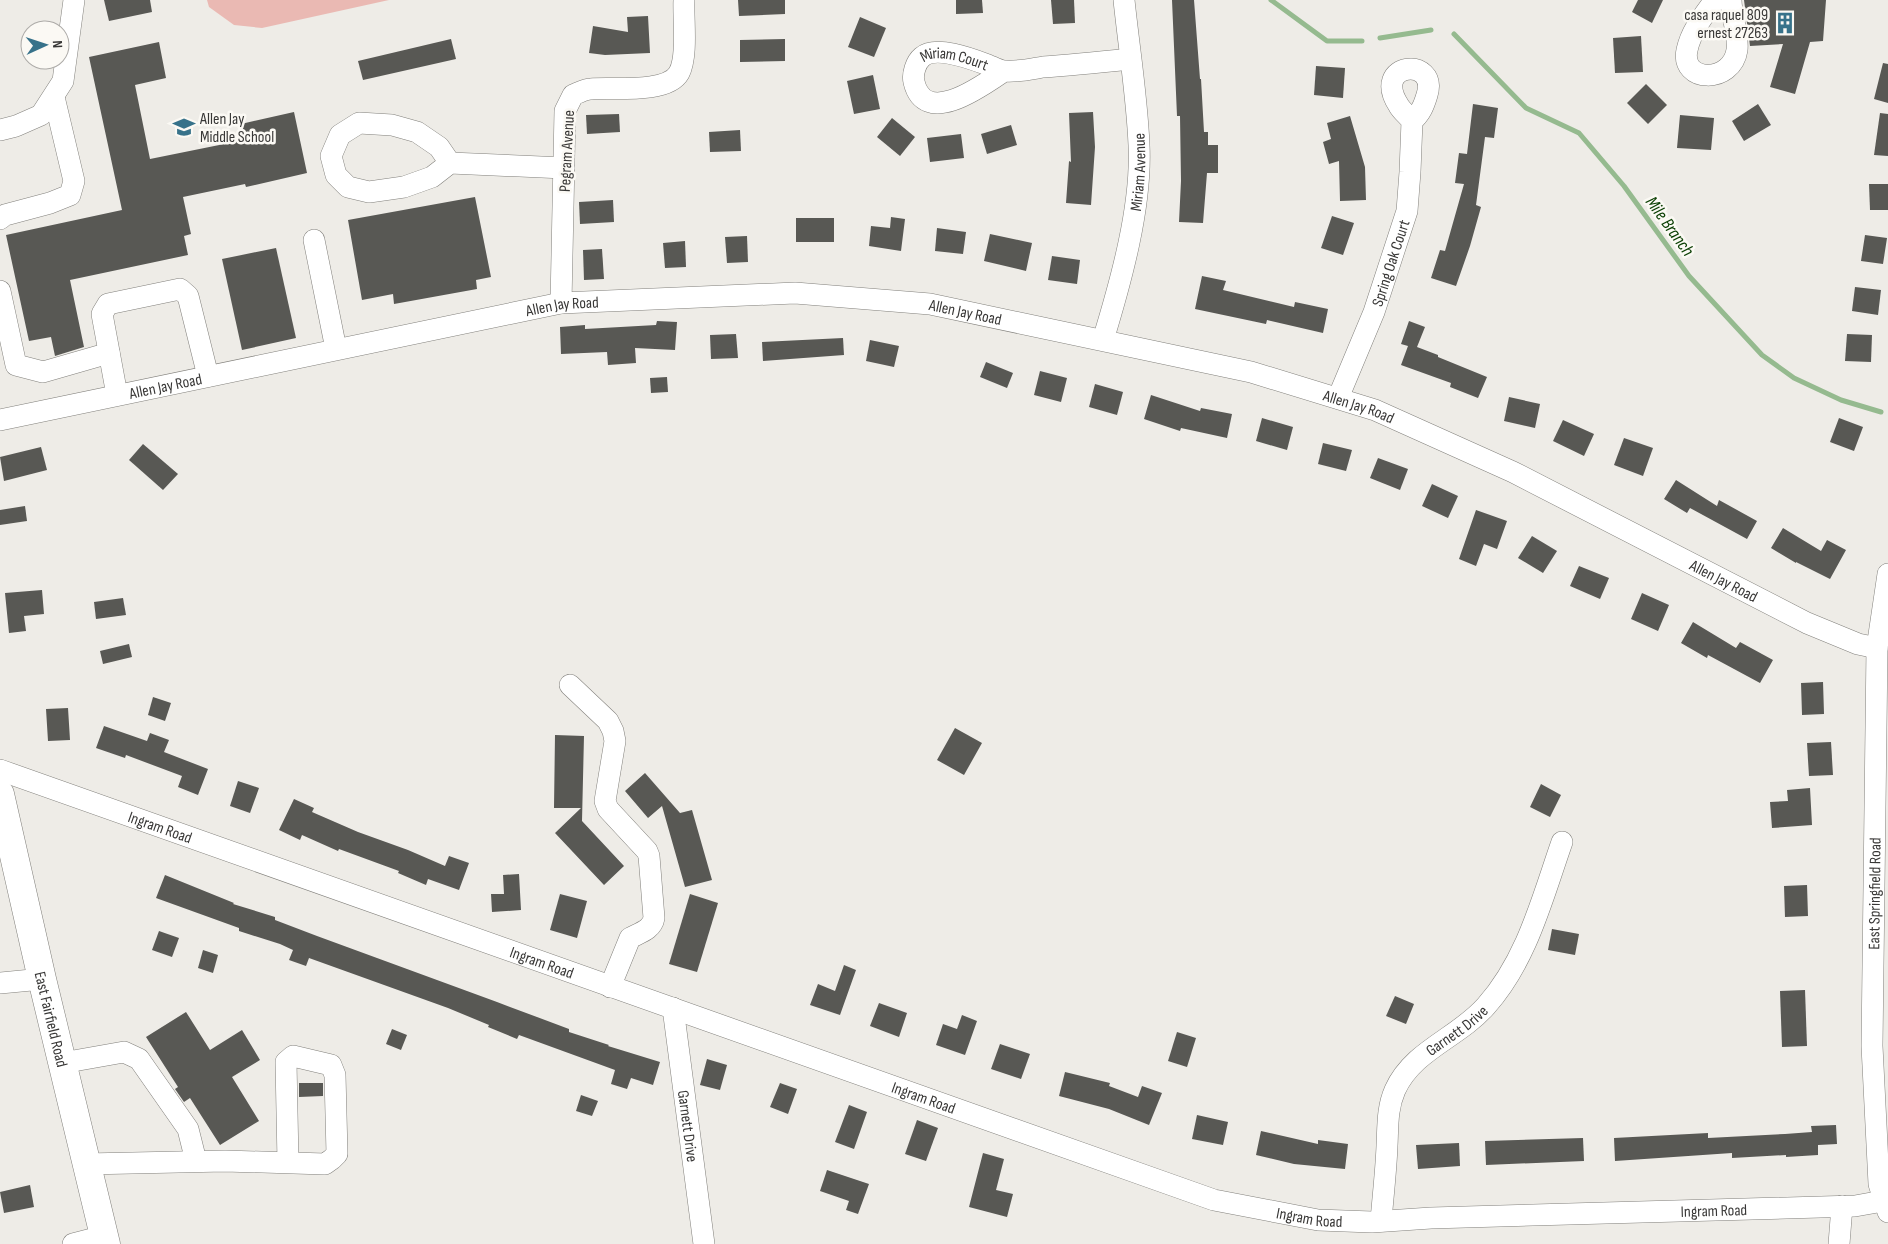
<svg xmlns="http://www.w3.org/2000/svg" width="1888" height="1244" font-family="'Sofia Sans Condensed',sans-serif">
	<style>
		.green { fill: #eab9b3 }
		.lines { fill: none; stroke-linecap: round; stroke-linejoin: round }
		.stream { stroke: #95ba8f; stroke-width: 5 }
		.building { fill: #585854 }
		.minor-casing { stroke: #82807c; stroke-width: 22 }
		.major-casing { stroke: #82807c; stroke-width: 29 }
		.minor { stroke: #fff; stroke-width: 21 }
		.major { stroke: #fff; stroke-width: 28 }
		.labels { text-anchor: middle; stroke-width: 5; stroke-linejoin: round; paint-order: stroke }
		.poi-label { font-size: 16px; fill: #383736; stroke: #fbf9f4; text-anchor: end }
		.street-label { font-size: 16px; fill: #383736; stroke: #fbf9f4 }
		.water-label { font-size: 18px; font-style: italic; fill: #0d4106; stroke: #fbf9f4 }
	</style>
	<rect width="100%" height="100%" fill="#eeece7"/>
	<polygon class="green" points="207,0 389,0 262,28 234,25 209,7"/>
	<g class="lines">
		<g class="stream">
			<polyline points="1271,0 1327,41 1362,41"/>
			<polyline points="1454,34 1526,108 1579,133 1624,186 1689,276 1762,355 1794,378 1841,400 1881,412"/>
			<polyline points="1380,38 1431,30"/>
		</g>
	</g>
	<g class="building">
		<polygon points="104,0 150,0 152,12 109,21"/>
		<polygon points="738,0 785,0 785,14 739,16"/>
		<polygon points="956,0 982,0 983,13 956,14"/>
		<polygon points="1051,0 1074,0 1075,23 1053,24"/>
		<polygon points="1172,0 1194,0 1200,79 1201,79 1204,132 1208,132 1208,145 1218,145 1218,173 1207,173 1203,223 1179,222 1181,181 1180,116 1177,116"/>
		<polygon points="1638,0 1663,0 1652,23 1632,12"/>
		<polygon points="1744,0 1826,0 1823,41 1810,42 1795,94 1770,87 1783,44 1750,46"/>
		<polygon points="648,16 650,53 605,55 589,53 593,26 628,32 627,17"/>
		<polygon points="860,17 886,28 874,57 848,47"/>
		<polygon points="1641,36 1643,72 1615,73 1613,38"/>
		<polygon points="451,39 456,59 363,80 358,61"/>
		<polygon points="785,39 785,61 740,62 740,40"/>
		<polygon points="159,42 166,78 135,85 150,159 244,140 241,124 294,112 307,173 246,187 245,184 183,197 191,234 184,236 188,255 70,280 84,347 55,356 51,337 29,341 6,235 122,210 89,57"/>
		<polygon points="1883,63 1888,64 1888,103 1874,99"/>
		<polygon points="1316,66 1345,68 1343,98 1314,95"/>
		<polygon points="873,75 880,109 854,114 847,81"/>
		<polygon points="1646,84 1667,105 1648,124 1627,103"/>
		<polygon points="1473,104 1498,108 1494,138 1485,137 1476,205 1481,207 1470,246 1456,286 1431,278 1440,250 1445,251 1464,184 1455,183 1459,153 1467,154"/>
		<polygon points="1758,104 1771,125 1744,141 1732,121"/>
		<polygon points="1093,112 1095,147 1091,205 1066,203 1069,161 1071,162 1069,113"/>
		<polygon points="1880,113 1888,114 1888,156 1874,155"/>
		<polygon points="619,114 620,132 587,134 586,115"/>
		<polygon points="1680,115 1714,118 1711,150 1677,148"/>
		<polygon points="1350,116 1365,167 1366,200 1340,201 1339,161 1329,164 1323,142 1331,139 1327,123"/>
		<polygon points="892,118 915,137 900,156 877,137"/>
		<polygon points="1011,125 1017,145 987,154 981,134"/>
		<polygon points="740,130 741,151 710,152 709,132"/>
		<polygon points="961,134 964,158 930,162 927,138"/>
		<polygon points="1869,184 1888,184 1888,210 1870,210"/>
		<polygon points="475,197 491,277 476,280 477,289 394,304 393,294 362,300 348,220"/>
		<polygon points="613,200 614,222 580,224 579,202"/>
		<polygon points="1332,216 1354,223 1343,255 1321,248"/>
		<polygon points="891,217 905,219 901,251 869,246 871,226 890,228"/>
		<rect x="796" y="218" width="38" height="24"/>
		<polygon points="937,228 966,232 963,254 935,251"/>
		<polygon points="990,234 1032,243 1026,271 984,261"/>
		<polygon points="1865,235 1887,238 1883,264 1861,261"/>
		<polygon points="747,236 748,262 727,263 725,237"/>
		<polygon points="685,241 686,267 665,268 663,243"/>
		<polygon points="276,248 296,338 242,350 222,259"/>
		<polygon points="602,249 604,279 584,280 583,250"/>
		<polygon points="1052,256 1080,260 1077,284 1048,280"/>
		<polygon points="1202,276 1226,281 1223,290 1294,307 1295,302 1328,309 1323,333 1267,320 1266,324 1195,309"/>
		<polygon points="1855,287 1881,290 1878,315 1852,311"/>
		<polygon points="657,321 677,322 675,350 635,348 636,363 608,365 607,352 561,354 560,327 585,325 585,329 656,325"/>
		<polygon points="1409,321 1425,327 1417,347 1438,355 1438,357 1487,377 1478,398 1450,387 1451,383 1401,365 1408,346 1401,344"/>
		<polygon points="736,334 738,358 711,359 710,335"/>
		<polygon points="1847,334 1872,335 1871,362 1845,361"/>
		<polygon points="843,338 844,355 763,361 762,342"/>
		<polygon points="870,340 899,346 894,367 866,361"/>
		<polygon points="986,362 1013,373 1007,388 980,377"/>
		<polygon points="1040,371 1067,378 1061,402 1034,395"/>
		<polygon points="667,377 668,392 651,393 650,378"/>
		<polygon points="1095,384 1123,392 1117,415 1089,407"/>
		<polygon points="1151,395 1200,411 1201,408 1232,414 1227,438 1181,428 1180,431 1144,419"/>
		<polygon points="1509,397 1540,404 1535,428 1504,421"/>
		<polygon points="1262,418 1293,427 1287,450 1256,441"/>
		<polygon points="1839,418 1863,427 1854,451 1830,442"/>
		<polygon points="1563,420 1594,434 1584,456 1553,441"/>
		<polygon points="1624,438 1653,448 1643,476 1614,465"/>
		<polygon points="1323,443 1352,450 1346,471 1318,464"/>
		<polygon points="143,444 178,474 163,490 129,460"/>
		<polygon points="41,447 47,470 4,481 0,457"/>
		<polygon points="1378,458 1408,469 1400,490 1370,478"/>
		<polygon points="1676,480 1717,506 1719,500 1757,521 1747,539 1690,508 1687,513 1664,499"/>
		<polygon points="1432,484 1458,496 1448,518 1422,506"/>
		<polygon points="25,506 27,521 0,525 0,510"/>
		<polygon points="1476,510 1507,521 1497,549 1484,544 1476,566 1459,559"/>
		<polygon points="1783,528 1821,551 1827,540 1846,550 1830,579 1796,562 1796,563 1771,548"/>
		<polygon points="1532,536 1557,551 1543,573 1518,558"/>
		<polygon points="1579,566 1609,578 1600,599 1570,586"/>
		<polygon points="42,590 44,614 24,616 26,631 9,633 5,593"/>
		<polygon points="1642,593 1669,605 1658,631 1631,619"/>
		<polygon points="123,598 126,615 96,619 94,602"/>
		<polygon points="1693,622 1736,648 1740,642 1773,660 1760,683 1708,655 1707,658 1681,643"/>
		<polygon points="129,644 132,657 103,664 100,651"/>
		<polygon points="1823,682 1824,714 1802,715 1801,683"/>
		<polygon points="153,697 171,703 165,721 148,715"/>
		<polygon points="68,708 70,740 48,741 46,709"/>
		<polygon points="104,726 147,741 150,733 169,740 164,752 208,769 198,795 178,787 182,776 126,755 125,758 96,748"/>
		<polygon points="955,728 982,743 964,775 937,760"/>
		<polygon points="555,735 584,736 582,821 624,866 604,885 555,833 581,808 554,808"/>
		<polygon points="1831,742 1833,775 1809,776 1807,743"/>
		<polygon points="645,773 680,813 692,810 712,880 685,887 662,806 648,818 625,791"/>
		<polygon points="238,781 259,788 250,813 230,806"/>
		<polygon points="1541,784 1561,795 1550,817 1530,807"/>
		<polygon points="1810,788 1812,825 1772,828 1770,802 1788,801 1787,790"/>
		<polygon points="294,799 314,808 312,812 358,832 408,850 445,866 449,856 469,863 459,890 428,879 426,885 398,873 399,871 339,849 338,851 302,835 300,840 279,830"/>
		<polygon points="519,874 521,910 492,912 491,894 504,894 503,875"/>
		<polygon points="165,875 234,903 233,904 275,917 275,920 317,936 497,1002 569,1029 569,1032 609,1045 608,1046 660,1062 653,1085 631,1078 627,1089 611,1084 615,1070 519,1035 517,1039 488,1027 489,1025 448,1008 309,958 306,966 289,960 293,950 280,944 239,931 239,928 156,898"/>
		<polygon points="1807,885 1808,916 1785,917 1784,886"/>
		<polygon points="560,894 587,901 577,938 550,930"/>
		<polygon points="690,894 718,903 697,972 669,964"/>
		<polygon points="1552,929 1579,934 1575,955 1548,950"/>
		<polygon points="159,931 179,938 172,957 152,950"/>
		<polygon points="203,950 218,955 213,973 198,968"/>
		<polygon points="844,965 856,970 840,1015 810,1005 818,984 835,991"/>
		<polygon points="1805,990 1807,1046 1782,1047 1780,991"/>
		<polygon points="1395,996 1414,1004 1406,1024 1386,1016"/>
		<polygon points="879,1003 907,1013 899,1037 870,1026"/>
		<polygon points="186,1012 210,1050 242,1030 260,1060 232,1077 259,1121 220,1145 190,1098 184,1102 175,1089 178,1087 146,1037"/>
		<polygon points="962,1015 977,1021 965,1055 936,1045 943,1024 957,1029"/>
		<polygon points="392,1029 407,1035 401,1050 386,1044"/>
		<polygon points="1177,1032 1196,1038 1187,1067 1168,1061"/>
		<polygon points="1000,1044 1030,1054 1021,1079 991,1069"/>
		<polygon points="707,1059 727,1065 720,1090 700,1085"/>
		<polygon points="1065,1072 1110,1083 1109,1086 1138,1097 1142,1086 1162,1093 1149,1125 1109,1109 1059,1096"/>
		<polygon points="299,1083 323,1083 323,1096 299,1097"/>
		<polygon points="780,1083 797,1089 788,1114 770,1107"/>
		<polygon points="581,1095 598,1101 592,1116 576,1111"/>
		<polygon points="849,1105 867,1112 854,1149 835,1142"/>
		<polygon points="1197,1115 1228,1122 1223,1145 1192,1139"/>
		<polygon points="917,1120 938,1128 926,1161 905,1154"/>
		<polygon points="1836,1125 1837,1144 1818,1145 1818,1155 1786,1157 1786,1155 1732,1158 1732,1153 1615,1161 1614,1138 1708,1133 1708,1138 1785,1134 1812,1132 1811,1126"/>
		<polygon points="1261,1131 1318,1144 1318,1140 1348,1144 1345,1169 1294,1164 1256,1155"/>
		<polygon points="1583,1138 1584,1161 1486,1165 1485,1141"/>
		<polygon points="1459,1143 1460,1166 1418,1169 1416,1145"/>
		<polygon points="983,1153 1004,1159 996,1190 1013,1194 1007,1217 969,1207"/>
		<polygon points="827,1170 869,1184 858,1214 846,1210 849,1201 820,1191"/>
		<polygon points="30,1185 34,1207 4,1213 0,1192"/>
	</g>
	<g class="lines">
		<g class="minor-casing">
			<g id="minor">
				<path d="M1715,0C1704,15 1691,31 1687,50C1680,83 1732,84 1737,50C1739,35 1731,15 1731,0"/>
				<path id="s1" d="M1004,71C982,86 925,128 914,82C912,74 916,62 922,57C936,45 972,59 988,65C993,67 1000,71 1005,71C1018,72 1031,69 1043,67C1072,65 1101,62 1130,59"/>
				<polyline points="0,130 16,126 41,115 63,81 74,0"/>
				<polyline points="450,163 432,177 404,187 369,192 348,187 336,175 331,156 340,135 359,123 392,125 417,132 439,147 450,163 564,168"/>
				<polyline points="0,219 5,215 50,203 70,195 74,181 54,97"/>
				<polyline points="314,240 336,349"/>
				<polyline points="0,291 16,365 43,372 109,353"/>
				<path d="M561,303L565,111L573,95C578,93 585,89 591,89C611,87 667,94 679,73C688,56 683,19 684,0"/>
				<path id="s2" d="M1103,340C1121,281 1142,206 1139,145C1137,97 1129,48 1124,0"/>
				<polyline points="117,395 102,314 108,304 180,289 188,296 208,376"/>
				<path id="s3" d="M1338,398L1374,312L1407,211L1410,172L1412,121C1421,113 1424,105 1427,95C1439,56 1370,62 1399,106C1402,111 1408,116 1412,121"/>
				<path id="s4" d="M0,420L561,303L795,293L930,304L1251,372L1375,410L1513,472L1807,623L1858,644L1877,648"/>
				<path d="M570,685L608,721L613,731L615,741L605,801L608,809L647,851L649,856L654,918C652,930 639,933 630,938L610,987"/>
				<path id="s5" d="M0,770L1214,1200L1318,1220L1372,1222L1431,1218L1855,1206L1888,1200"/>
				<polyline points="0,983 42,979"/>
				<path id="s6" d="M673,1008L704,1244"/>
				<polyline points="62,1063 124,1052 139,1059 188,1129 196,1161"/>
				<polyline points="86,1164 225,1161 325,1164 332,1159 337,1154 335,1075 331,1065 293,1056 286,1062 288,1162"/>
				<path id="s7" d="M1888,1212L1879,1184L1872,1046L1877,648L1888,574"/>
				<path id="s8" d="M1381,1221C1383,1196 1386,1171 1387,1146C1388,1126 1387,1108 1395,1090C1413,1050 1458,1038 1486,1006C1527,960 1542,899 1562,842"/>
				<polyline points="73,1244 104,1236"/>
				<polyline points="1839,1244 1842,1206"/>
			</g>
		</g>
		<g class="major-casing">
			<g id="major">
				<path id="s9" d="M0,794L42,979L106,1244"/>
			</g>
		</g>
		<use href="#minor" class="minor"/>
		<use href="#major" class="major"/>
	</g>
	<defs>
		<g id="building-bare" transform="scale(1.725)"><path d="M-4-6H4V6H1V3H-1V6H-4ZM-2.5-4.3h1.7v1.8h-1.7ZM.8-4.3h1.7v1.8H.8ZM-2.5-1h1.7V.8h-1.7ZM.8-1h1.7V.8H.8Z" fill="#37728a" stroke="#fbf9f4" stroke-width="2.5" paint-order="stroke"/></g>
		<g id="school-bare" transform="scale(1.725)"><path d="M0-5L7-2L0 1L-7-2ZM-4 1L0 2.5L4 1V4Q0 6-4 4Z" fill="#37728a" stroke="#fbf9f4" stroke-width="2.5" paint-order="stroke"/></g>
	</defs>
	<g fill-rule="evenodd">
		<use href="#building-bare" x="1785" y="23"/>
		<use href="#school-bare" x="184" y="127"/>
	</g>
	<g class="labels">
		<g class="poi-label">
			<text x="1768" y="20">casa raquel 809<tspan x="1768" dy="18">ernest 27263</tspan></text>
			<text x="200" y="124" text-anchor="start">Allen Jay<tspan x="200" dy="18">Middle School</tspan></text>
		</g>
		<g class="street-label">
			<text dy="6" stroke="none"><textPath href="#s1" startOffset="170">Miriam Court</textPath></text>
			<text transform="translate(566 151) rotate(-87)" y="6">Pegram Avenue</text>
			<text dy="6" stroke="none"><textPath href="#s2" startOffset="172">Miriam Avenue</textPath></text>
			<text dy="6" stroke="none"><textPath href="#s3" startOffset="145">Spring Oak Court</textPath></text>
			<text dy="6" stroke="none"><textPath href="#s4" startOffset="574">Allen Jay Road</textPath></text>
			<text dy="6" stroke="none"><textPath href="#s4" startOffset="979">Allen Jay Road</textPath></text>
			<text dy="6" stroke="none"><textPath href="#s4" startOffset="169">Allen Jay Road</textPath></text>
			<text dy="6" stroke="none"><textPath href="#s4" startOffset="1384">Allen Jay Road</textPath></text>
			<text dy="6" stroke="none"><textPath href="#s4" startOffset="1789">Allen Jay Road</textPath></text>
			<text dy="6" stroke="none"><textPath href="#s5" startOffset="170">Ingram Road</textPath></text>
			<text dy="6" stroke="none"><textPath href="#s7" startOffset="320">East Springfield Road</textPath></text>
			<text dy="6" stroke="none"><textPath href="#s5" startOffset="575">Ingram Road</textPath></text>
			<text dy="6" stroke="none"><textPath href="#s9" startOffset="231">East Fairfield Road</textPath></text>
			<text dy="6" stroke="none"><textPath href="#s8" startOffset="219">Garnett Drive</textPath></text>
			<text dy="6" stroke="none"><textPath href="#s5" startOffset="980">Ingram Road</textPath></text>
			<text dy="6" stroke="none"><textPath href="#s6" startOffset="119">Garnett Drive</textPath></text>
			<text dy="6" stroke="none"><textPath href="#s5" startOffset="1790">Ingram Road</textPath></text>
			<text dy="6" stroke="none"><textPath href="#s5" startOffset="1385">Ingram Road</textPath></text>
		</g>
		<g class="water-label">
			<text transform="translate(1670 226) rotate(54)" y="6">Mile Branch</text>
		</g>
	</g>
	<g transform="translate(45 45) rotate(87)"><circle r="24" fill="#fbf9f4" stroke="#adaba8"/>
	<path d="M0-4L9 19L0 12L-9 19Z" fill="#37728a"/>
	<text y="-8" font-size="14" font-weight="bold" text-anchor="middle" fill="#383736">N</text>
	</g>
</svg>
